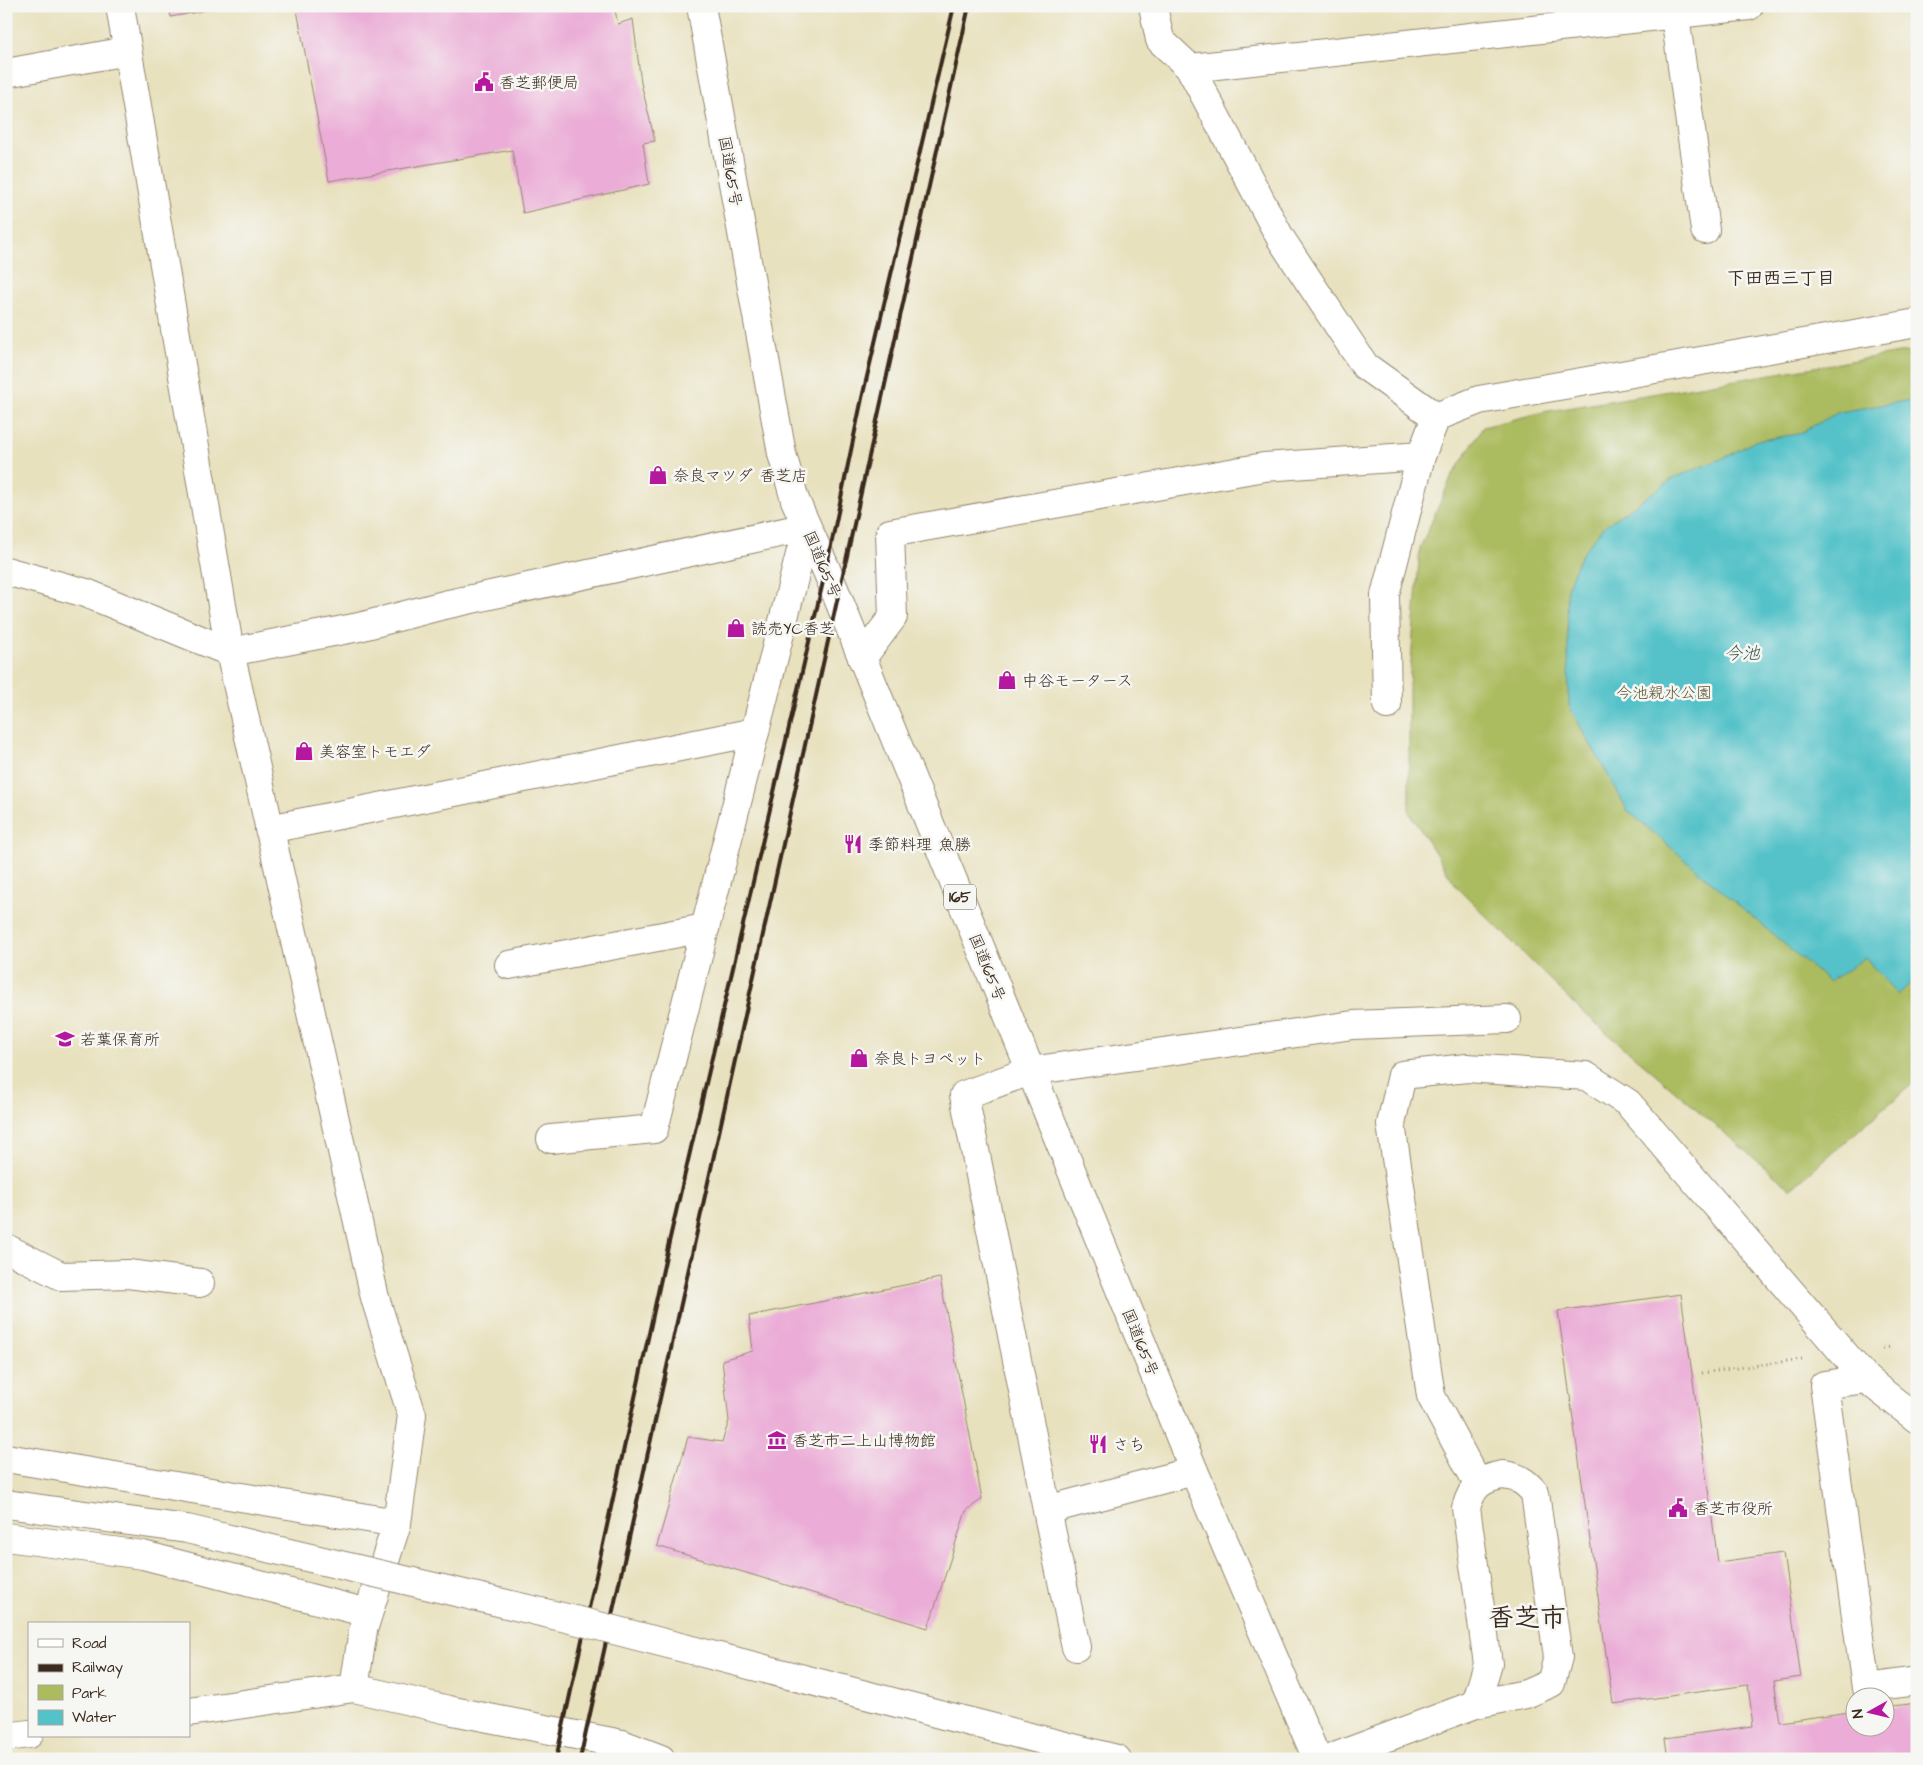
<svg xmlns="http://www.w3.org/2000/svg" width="1923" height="1765" font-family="'Architects Daughter','Klee One',sans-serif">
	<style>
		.green { fill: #abbb5e; stroke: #73723e }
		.water { fill: #54c2c9; stroke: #487674 }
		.building { fill: #ebadd7 }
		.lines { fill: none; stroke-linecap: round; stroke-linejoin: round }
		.minor-casing { stroke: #92866e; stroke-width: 30 }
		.highway-casing { stroke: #92866e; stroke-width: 30 }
		.path { stroke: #92866e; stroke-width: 3; stroke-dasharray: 1 4; stroke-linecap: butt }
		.minor { stroke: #fff; stroke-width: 28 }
		.highway { stroke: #fff; stroke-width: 28 }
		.rail { stroke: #3b2a1e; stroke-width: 4 }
		.minor-bridge-casing { stroke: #92866e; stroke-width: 30; stroke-linecap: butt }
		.minor-bridge { stroke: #fff; stroke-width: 28 }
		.labels { text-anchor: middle; stroke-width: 5; stroke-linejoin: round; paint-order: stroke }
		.shield { fill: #f6f6f2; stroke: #73675e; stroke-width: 1 }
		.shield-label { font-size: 15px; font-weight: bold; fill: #3b2a1e }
		.poi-label { font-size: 16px; fill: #3b2a1e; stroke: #f6f6f2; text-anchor: start }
		.street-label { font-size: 16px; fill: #3b2a1e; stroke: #f6f6f2 }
		.park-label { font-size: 16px; fill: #5d5631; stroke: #f6f6f2 }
		.neighbourhood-label { font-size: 18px; font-weight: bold; fill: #3b2a1e; stroke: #f6f6f2 }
		.water-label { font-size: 18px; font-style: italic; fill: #425851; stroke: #f6f6f2 }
		.town-label { font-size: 26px; font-weight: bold; fill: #3b2a1e; stroke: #f6f6f2 }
	</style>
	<rect width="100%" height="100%" fill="#f6f6f2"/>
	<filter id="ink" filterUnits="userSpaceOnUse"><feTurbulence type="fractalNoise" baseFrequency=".02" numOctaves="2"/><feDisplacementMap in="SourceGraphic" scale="10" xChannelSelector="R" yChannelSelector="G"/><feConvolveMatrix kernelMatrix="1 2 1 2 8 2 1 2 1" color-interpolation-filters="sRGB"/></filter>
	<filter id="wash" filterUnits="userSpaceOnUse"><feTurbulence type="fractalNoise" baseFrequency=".0096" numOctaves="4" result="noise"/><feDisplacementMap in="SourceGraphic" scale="20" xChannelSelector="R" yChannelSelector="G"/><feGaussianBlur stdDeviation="1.12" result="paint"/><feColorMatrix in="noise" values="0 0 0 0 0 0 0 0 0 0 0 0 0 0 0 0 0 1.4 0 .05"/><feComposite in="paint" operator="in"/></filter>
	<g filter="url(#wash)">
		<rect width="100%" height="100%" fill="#e8e1be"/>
		<polygon class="green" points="1917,350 1917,1080 1790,1189 1578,1008 1457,887 1409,812 1409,685 1420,548 1451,478 1483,427 1543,412"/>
		<polygon class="water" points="1917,399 1917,977 1898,995 1865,958 1829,982 1628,811 1569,706 1567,588 1580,557 1603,527 1674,478 1726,457 1755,441 1798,434 1839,412"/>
		<g id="blocks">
			<g class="building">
				<polygon points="169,6 223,6 223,7 171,17"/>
				<polygon points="315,6 614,6 618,24 633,19 641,83 655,141 643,143 649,184 523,213 512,150 329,181 297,10"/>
				<polygon points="940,1278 982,1499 966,1511 928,1628 657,1546 688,1437 722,1442 729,1421 722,1360 753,1351 749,1316"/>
				<polygon points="1681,1294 1718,1562 1783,1553 1801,1677 1774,1681 1780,1722 1856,1711 1856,1728 1886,1728 1886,1707 1917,1703 1917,1759 1668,1759 1665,1738 1753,1726 1748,1685 1613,1704 1558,1311"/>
			</g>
		</g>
	</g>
	<g filter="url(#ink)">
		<use href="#blocks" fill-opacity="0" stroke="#92866e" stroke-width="1"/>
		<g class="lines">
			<g class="minor-casing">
				<g id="minor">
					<polyline points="120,6 230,652 375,1298 412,1415 397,1523 363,1630 354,1688 189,1712"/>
					<polyline points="1675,16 1705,230"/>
					<polyline points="1190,68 1749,6"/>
					<polyline points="6,73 127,51"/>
					<polyline points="1436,417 1479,400 1917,323"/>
					<polyline points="6,571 86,593 230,652 359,627 444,605 807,527 654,1129 551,1139"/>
					<polyline points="862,658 893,617 890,533 1264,467 1421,456 1436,417 1365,366 1281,239 1190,68 1160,40 1153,6"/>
					<polyline points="1387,705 1385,595 1421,456"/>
					<polyline points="269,829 755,732"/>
					<polyline points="509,965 705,928"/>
					<polyline points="6,1248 61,1276 128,1274 200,1283"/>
					<polyline points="1917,1419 1866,1379 1824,1385 1866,1688 1917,1681"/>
					<polyline points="6,1458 397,1523"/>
					<path d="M1502,1475C1517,1476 1525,1481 1535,1493L1558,1657L1551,1683L1526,1694L1476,1704L1488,1664L1466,1508C1472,1487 1480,1479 1502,1475Z"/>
					<polyline points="1478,1484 1431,1396 1391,1124 1402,1075 1467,1068 1586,1076 1628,1103 1866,1379"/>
					<polyline points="1047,1510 1194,1471"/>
					<polyline points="6,1537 143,1555 368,1613"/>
					<polyline points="1076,1647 1047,1510 964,1095 1030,1071 1353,1025 1507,1019"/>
					<polyline points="354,1688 453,1711 622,1744"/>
					<polyline points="955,1718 1117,1759"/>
					<polyline points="6,1737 29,1734"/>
					<polyline points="619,1759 622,1744 661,1759"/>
					<polyline points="1329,1759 1476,1704"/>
				</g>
			</g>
			<g class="highway-casing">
				<polyline id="highway" points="701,6 782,454 795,500 826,569 1194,1471 1317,1759"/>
			</g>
			<g class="path">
				<polyline points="1883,1348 1891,1347"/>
				<polyline points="1702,1373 1802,1359"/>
			</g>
			<use href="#minor" class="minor"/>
			<use href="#highway" class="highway"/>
			<g class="rail">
				<polyline points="556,1759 669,1242 826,569 862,398 954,6"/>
				<polyline points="580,1759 969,6"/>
			</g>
			<g class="minor-bridge-casing">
				<polyline id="minor-bridge" points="6,1504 187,1529 579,1621 955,1718"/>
			</g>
			<use href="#minor-bridge" class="minor-bridge"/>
		</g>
	</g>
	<defs>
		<g id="civic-bare" transform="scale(1.5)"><path d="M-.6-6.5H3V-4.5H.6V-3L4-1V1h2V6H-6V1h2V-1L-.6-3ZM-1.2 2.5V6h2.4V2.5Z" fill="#b5179e" stroke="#f6f6f2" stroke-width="2.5" paint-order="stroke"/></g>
		<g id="shop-bare" transform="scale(1.5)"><path d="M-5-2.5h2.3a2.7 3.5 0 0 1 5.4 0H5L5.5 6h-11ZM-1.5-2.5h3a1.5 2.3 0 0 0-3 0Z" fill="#b5179e" stroke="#f6f6f2" stroke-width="2.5" paint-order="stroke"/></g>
		<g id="restaurant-bare" transform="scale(1.5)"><path d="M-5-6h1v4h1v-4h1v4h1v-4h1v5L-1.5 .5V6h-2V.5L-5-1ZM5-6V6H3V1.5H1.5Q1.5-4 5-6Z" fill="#b5179e" stroke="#f6f6f2" stroke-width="2.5" paint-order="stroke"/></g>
		<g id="school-bare" transform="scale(1.5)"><path d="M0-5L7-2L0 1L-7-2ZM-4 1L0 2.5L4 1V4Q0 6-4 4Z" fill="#b5179e" stroke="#f6f6f2" stroke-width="2.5" paint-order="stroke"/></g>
		<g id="museum-bare" transform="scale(1.5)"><path d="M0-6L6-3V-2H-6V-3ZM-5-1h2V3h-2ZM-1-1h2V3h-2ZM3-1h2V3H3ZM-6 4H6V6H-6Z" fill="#b5179e" stroke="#f6f6f2" stroke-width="2.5" paint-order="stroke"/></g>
	</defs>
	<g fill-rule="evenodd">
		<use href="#civic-bare" x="484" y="82"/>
		<use href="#shop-bare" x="658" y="475"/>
		<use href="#shop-bare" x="736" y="628"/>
		<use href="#shop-bare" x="1007" y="680"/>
		<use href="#shop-bare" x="304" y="751"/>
		<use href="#restaurant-bare" x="853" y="844"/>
		<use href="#school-bare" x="65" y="1039"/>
		<use href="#shop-bare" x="859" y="1058"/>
		<use href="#museum-bare" x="777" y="1440"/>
		<use href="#restaurant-bare" x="1098" y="1444"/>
		<use href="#civic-bare" x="1678" y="1508"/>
	</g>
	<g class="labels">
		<rect class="shield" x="944" y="884.5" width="32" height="25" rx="4"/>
		<g class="shield-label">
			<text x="960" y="902">165</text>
		</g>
		<g class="poi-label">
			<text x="499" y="88">香芝郵便局</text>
			<text x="673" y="481">奈良マツダ 香芝店</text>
			<text x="751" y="634">読売YC香芝</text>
			<text x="1022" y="686">中谷モータース</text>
			<text x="319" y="757">美容室トモエダ</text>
			<text x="868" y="850">季節料理 魚勝</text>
			<text x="80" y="1045">若葉保育所</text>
			<text x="874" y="1064">奈良トヨペット</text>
			<text x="792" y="1446">香芝市二上山博物館</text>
			<text x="1113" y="1450">さち</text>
			<text x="1693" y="1514">香芝市役所</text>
		</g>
		<g class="street-label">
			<text transform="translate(731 171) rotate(80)" y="6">国道165号</text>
			<text transform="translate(823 564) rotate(67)" y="6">国道165号</text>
			<text transform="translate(988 967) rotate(68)" y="6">国道165号</text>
			<text transform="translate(1141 1342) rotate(68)" y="6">国道165号</text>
		</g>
		<g class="park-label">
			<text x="1664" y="698">今池親水公園</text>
		</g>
		<g class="neighbourhood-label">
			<text x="1781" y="284">下田西三丁目</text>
		</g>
		<g class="water-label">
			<text x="1742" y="659">今池</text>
		</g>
		<g class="town-label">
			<text x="1527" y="1626">香芝市</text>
		</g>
	</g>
	<rect width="1923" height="1765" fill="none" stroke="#f6f6f2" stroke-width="25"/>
	<rect x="28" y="1622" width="162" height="115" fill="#f6f6f2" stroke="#aba49d"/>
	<rect x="38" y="1639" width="25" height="8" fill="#ffffff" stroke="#aba49d"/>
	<text x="72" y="1648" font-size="15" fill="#3b2a1e">Road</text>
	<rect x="38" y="1664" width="25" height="8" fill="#3b2a1e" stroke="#aba49d"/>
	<text x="72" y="1672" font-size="15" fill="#3b2a1e">Railway</text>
	<rect x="38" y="1685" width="25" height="15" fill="#abbb5e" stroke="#aba49d"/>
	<text x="72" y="1698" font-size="15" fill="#3b2a1e">Park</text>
	<rect x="38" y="1710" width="25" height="15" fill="#54c2c9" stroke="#aba49d"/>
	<text x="72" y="1722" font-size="15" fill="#3b2a1e">Water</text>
	<g transform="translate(1870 1712) rotate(262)"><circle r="24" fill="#f6f6f2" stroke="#aba49d"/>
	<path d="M0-4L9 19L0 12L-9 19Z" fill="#b5179e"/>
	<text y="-8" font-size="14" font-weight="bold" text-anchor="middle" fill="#3b2a1e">N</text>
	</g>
</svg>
